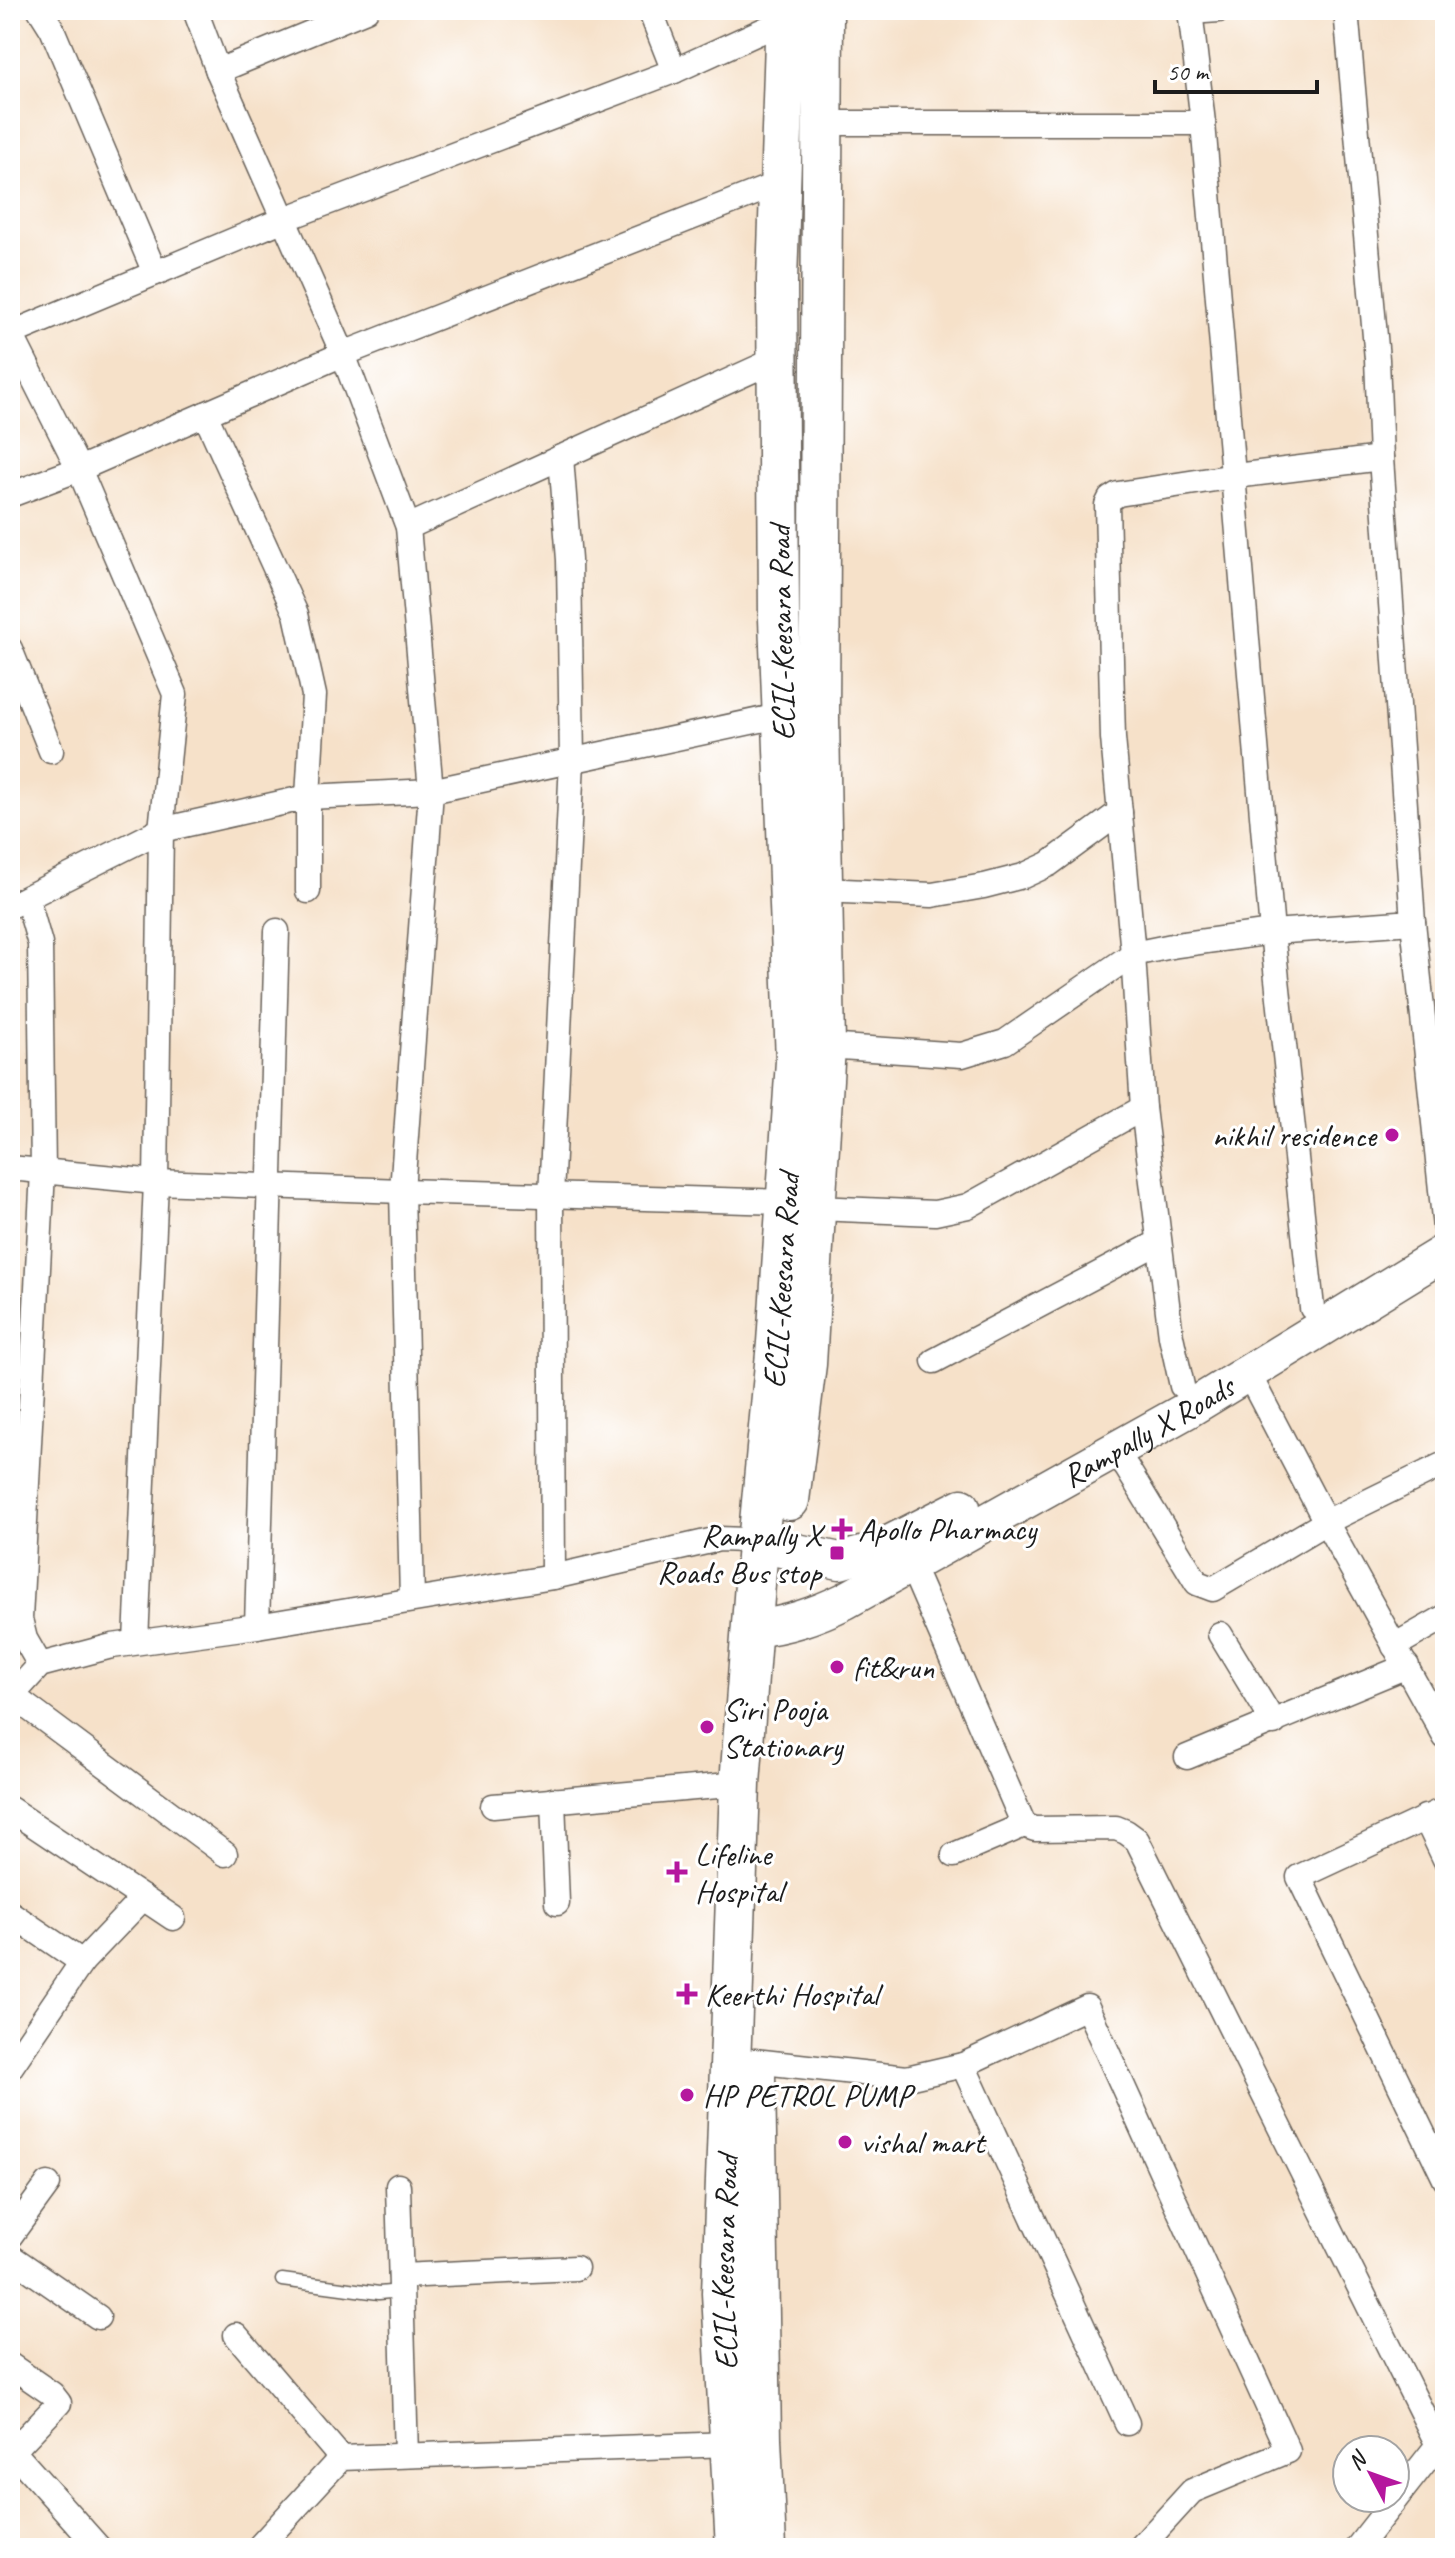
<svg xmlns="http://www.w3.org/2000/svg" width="1455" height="2558" font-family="Caveat,sans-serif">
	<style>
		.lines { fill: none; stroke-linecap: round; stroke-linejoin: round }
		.service-casing { stroke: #686159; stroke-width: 15 }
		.minor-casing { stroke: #686159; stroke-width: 27 }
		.secondary-casing { stroke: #686159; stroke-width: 39 }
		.primary-casing { stroke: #686159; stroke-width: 43 }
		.service { stroke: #fff; stroke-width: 12 }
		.minor { stroke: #fff; stroke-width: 24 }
		.secondary { stroke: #fff; stroke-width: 36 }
		.primary { stroke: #fff; stroke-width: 40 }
		.poi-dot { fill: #b5179e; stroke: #fff; stroke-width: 3 }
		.labels { text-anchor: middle; stroke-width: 6; stroke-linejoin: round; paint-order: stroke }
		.street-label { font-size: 32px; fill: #1c1c1c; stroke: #fff }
		.poi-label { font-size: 32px; fill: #1c1c1c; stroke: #fff; text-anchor: start }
	</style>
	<rect width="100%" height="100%" fill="#fff"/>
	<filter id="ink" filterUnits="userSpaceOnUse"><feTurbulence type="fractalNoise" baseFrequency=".0125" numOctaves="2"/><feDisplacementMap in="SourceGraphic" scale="16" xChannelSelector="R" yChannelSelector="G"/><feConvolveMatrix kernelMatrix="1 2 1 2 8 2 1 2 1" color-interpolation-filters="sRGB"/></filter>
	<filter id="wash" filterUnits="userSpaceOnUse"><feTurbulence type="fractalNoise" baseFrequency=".006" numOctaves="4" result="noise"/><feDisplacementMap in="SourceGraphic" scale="32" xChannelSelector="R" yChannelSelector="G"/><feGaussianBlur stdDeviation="1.8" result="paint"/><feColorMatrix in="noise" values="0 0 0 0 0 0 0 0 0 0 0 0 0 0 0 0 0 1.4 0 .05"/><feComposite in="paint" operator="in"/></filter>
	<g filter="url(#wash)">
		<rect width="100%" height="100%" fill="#f6e1c9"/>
	</g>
	<g filter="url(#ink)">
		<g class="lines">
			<g class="service-casing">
				<polyline id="service" points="282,2280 379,2293 401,2291"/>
			</g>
			<g class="minor-casing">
				<g id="minor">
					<polyline points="40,10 52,29 155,273"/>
					<polyline points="195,10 218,71 343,354 408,527 431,791 402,1191 412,1599"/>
					<polyline points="1190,10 1203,123"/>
					<polyline points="1346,10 1377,359 1381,458 1413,922 1445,1228"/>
					<polyline points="1190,12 1219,10"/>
					<polyline points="218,71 366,10"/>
					<polyline points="674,71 786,20"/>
					<polyline points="823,123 1203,123 1272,932 1312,1308"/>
					<polyline points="10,332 79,469 175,694 161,830 156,1182 136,1642"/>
					<polyline points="10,334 282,220 674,71 650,10"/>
					<polyline points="205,414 296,614 314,695 308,797 308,891"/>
					<polyline points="10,495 79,469 343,354 780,183"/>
					<polyline points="408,527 777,359"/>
					<polyline points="10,649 51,751"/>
					<polyline points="822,890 932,895 984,886 1023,876 1049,864 1120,812"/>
					<polyline points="27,898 40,944 43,1171 20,1619 25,1639 40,1665"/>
					<polyline points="10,906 161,830 308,797 431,791 783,715"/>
					<polyline points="825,1046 962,1055 1005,1042 1133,954 1177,945 1272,932 1413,922"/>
					<polyline points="10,1168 156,1182 402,1191 786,1202"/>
					<polyline points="816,1208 935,1213 968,1206 1143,1108"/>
					<polyline points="934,1361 1159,1242"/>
					<polyline points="1248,1373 1326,1522 1445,1737"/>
					<polyline points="1182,1386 1171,1336 1143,1108 1133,954 1113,738 1107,505 1110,499 1118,494 1235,476 1381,458"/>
					<polyline points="1114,1451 1127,1468 1197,1583 1213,1589 1326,1522 1440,1466 1445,1466"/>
					<polyline points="905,1551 1024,1825 1035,1829 1116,1828 1126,1832 1137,1840 1438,2445 1445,2452"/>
					<polyline points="553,1577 551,1196 572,761 569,560 561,457"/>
					<polyline points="257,1626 277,931"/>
					<polyline points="1220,1634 1274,1723"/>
					<polyline points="1394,1646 1445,1617"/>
					<polyline points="10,1694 225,1854"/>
					<polyline points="10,1698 40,1665 112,1646 257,1626 553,1577 719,1539 745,1540 758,1544"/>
					<polyline points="1187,1757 1407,1666"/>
					<polyline points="553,1800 557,1903"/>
					<polyline points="493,1806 740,1784"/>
					<polyline points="10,1809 173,1918"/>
					<polyline points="1445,1809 1299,1877 1445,2179"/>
					<polyline points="1425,1817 1445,1859"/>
					<polyline points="954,1855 1024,1825"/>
					<polyline points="10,1913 82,1962 10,2068"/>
					<polyline points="82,1962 143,1898"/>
					<polyline points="754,2061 907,2078 963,2065 1087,2007 1288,2451 1192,2491 1140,2548"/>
					<polyline points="963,2065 1127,2423"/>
					<polyline points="398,2186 406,2455"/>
					<polyline points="10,2236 48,2184"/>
					<polyline points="10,2256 98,2317"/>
					<polyline points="401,2276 576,2268"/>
					<polyline points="236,2335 341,2458"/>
					<polyline points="10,2365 52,2394 59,2403 13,2451"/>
					<polyline points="10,2448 99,2548"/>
					<polyline points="260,2546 341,2458 730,2444"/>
					<polyline points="1357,2548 1438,2445"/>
				</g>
			</g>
			<g class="secondary-casing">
				<g id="secondary">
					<polyline points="758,1544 840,1561 875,1551 962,1507"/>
					<path id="s1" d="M753,1629C787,1625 814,1616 845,1601L1189,1409L1445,1252"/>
				</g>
			</g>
			<g class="primary-casing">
				<g id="primary">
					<polyline points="789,1500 806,1364 825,1046 819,719 823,10"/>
					<polyline points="755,2075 761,2439 766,2548"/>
					<path id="s2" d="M736,2548L722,2293L740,1784L758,1544L777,1343L796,1061L779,619L777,281L786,10"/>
				</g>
			</g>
			<use href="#service" class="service"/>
			<use href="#minor" class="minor"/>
			<use href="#secondary" class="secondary"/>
			<use href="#primary" class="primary"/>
		</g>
	</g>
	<g class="poi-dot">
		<circle cx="1392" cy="1135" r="8"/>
		<path d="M838 1517h8v8h8v8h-8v8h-8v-8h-8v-8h8z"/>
		<rect x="829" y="1545" width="16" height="16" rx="4"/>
		<circle cx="837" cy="1667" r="8"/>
		<circle cx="707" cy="1727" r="8"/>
		<path d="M673 1860h8v8h8v8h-8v8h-8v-8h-8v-8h8z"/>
		<path d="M683 1982h8v8h8v8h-8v8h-8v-8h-8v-8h8z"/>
		<circle cx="687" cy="2095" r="8"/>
		<circle cx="845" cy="2142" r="8"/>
	</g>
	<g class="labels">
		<g class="street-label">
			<text transform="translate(781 633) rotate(-91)" y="11">ECIL-Keesara Road</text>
			<text dy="11" stroke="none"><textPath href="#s2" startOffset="1270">ECIL-Keesara Road</textPath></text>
			<text dy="11" stroke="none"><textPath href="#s1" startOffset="444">Rampally X Roads</textPath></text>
			<text dy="11" stroke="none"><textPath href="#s2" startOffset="286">ECIL-Keesara Road</textPath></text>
		</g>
		<g class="poi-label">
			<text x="1376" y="1146" text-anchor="end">nikhil residence</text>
			<text x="858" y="1540">Apollo Pharmacy</text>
			<text x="821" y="1546" text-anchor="end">Rampally X<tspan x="821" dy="37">Roads Bus stop</tspan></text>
			<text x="853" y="1678">fit&amp;run</text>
			<text x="723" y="1720">Siri Pooja<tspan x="723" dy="37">Stationary</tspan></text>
			<text x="695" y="1865">Lifeline<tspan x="695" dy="37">Hospital</tspan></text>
			<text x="705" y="2005">Keerthi Hospital</text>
			<text x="703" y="2106">HP PETROL PUMP</text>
			<text x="861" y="2153">vishal mart</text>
		</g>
	</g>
	<rect width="1455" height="2558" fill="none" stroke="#fff" stroke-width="40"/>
	<g transform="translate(1371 2474) rotate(311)"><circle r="38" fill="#ffffff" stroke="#a4a4a4" stroke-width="2"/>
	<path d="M0-6L14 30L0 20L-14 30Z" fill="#b5179e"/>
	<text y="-12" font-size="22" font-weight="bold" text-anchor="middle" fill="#1c1c1c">N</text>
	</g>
	<path d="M1155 80v12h162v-12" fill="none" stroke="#1c1c1c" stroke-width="4"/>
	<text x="1167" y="80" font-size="24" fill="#1c1c1c" stroke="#ffffff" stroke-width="6" paint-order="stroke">50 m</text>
</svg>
